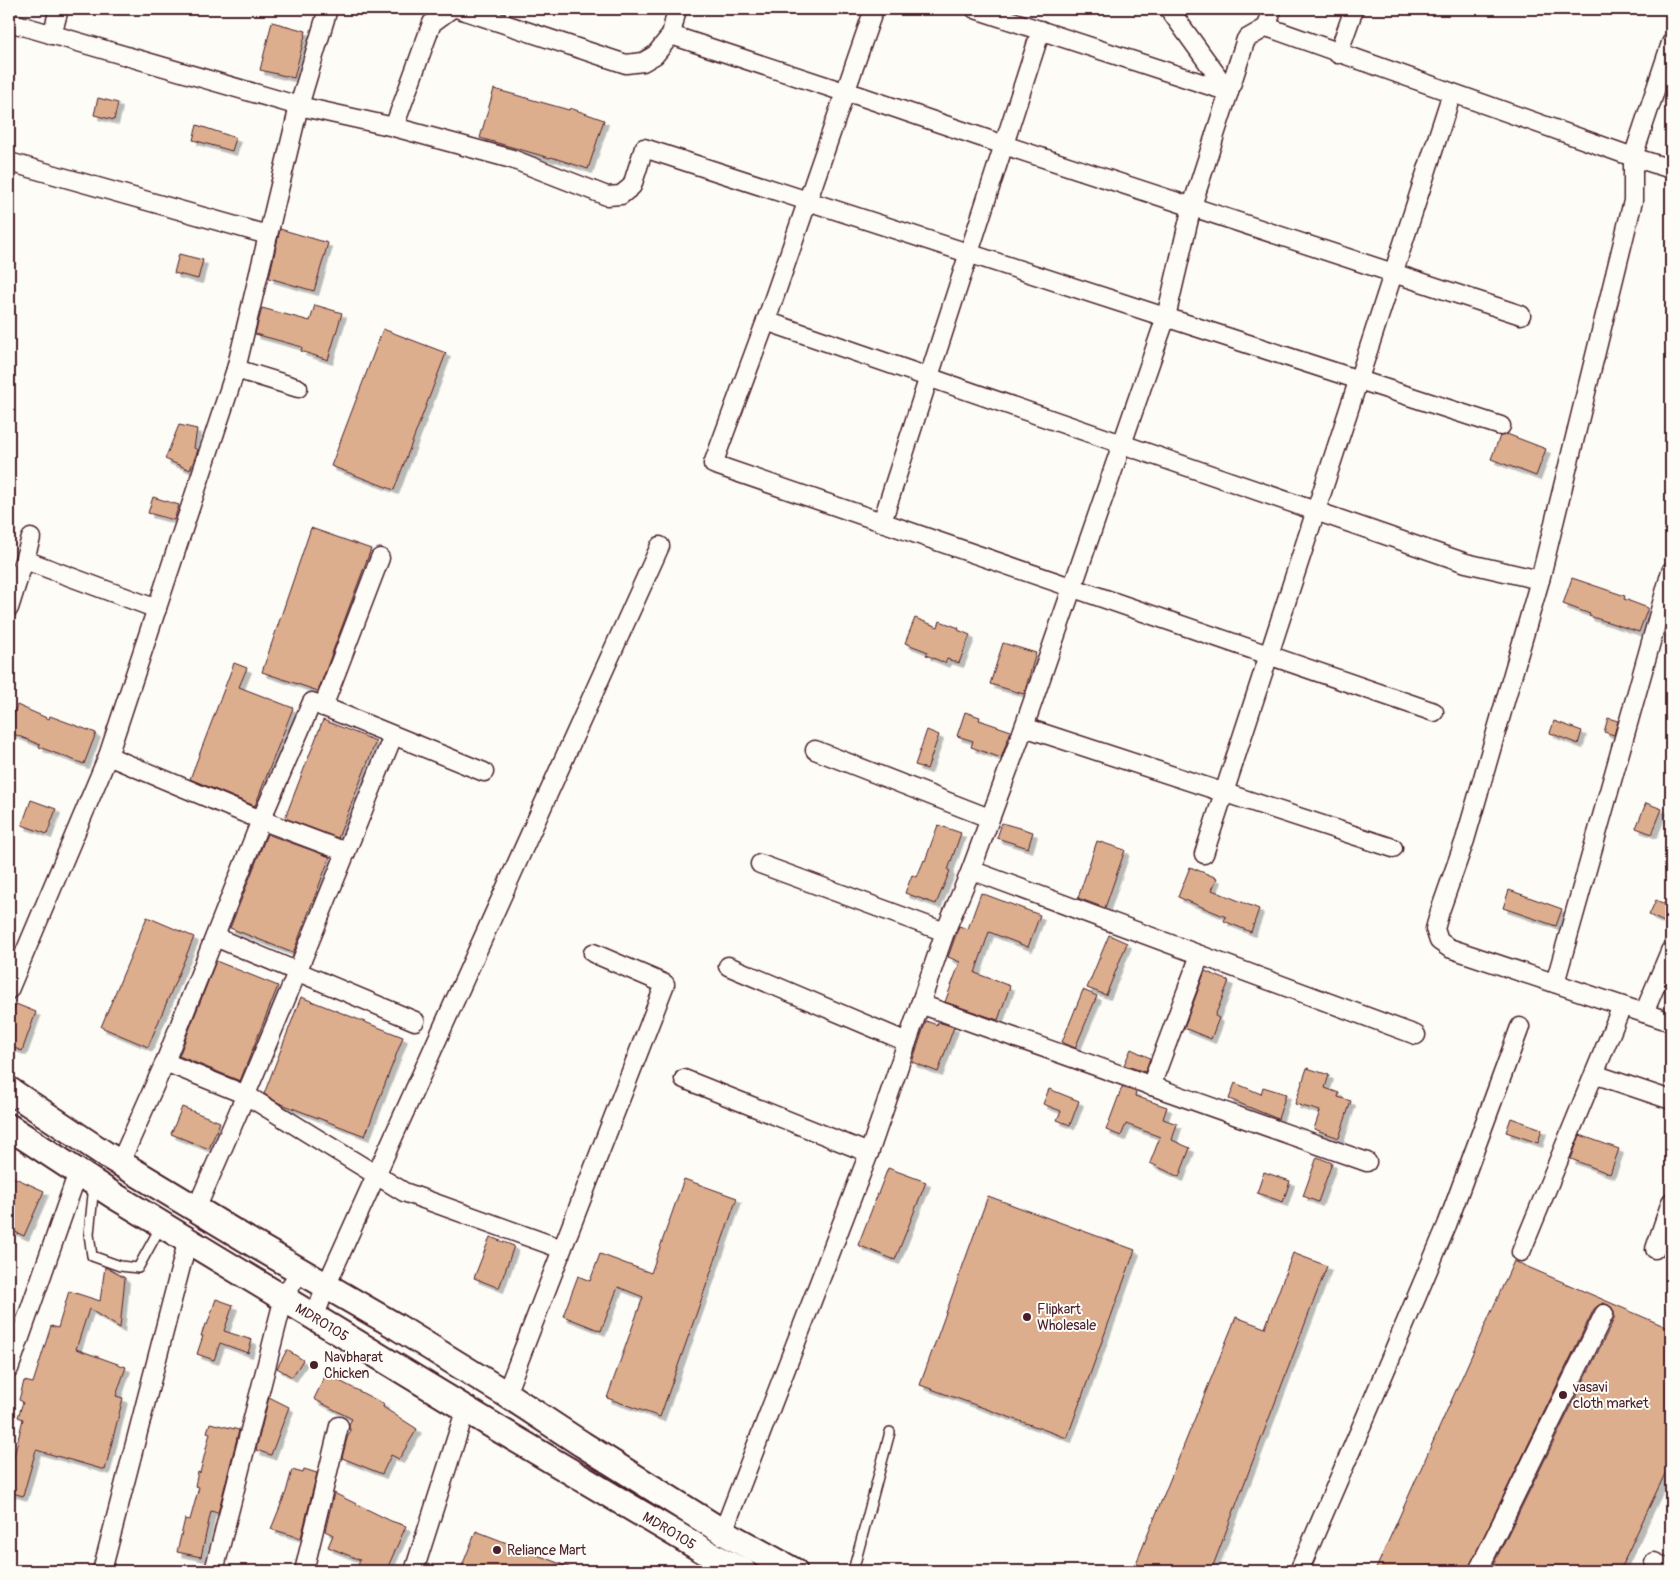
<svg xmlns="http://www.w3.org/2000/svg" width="1680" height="1580" font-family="Pangolin,sans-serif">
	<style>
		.building { fill: #dcae8d; stroke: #4a1f2b; filter: url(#shadow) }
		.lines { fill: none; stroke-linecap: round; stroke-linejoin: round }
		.lane-casing { stroke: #4a1f2b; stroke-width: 12 }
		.street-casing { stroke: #4a1f2b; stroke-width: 21 }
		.secondary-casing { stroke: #4a1f2b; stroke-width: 29 }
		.lane { stroke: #fdfcf7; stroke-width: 9 }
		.street { stroke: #fdfcf7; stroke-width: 18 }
		.secondary { stroke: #fdfcf7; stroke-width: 25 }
		.poi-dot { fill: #4a1f2b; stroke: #fdfcf7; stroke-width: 2 }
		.labels { text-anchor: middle; stroke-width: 4; stroke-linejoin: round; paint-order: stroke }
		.poi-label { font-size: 14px; fill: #4a1f2b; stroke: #fdfcf7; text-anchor: start }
		.street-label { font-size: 14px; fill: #4a1f2b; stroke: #fdfcf7 }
	</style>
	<defs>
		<filter id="shadow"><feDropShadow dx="4.5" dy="4.5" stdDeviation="0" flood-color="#0004"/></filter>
	</defs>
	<rect width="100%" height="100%" fill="#fdfcf7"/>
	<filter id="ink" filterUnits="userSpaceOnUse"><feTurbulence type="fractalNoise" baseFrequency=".02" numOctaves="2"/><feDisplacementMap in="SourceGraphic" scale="10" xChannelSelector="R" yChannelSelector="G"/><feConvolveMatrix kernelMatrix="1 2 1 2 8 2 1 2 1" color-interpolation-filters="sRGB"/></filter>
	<g filter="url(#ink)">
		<g class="building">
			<polygon points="272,22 306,31 294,78 260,70"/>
			<polygon points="494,89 569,110 570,108 604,120 588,169 551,157 550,158 480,138"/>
			<polygon points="98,98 118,103 114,120 94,115"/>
			<polygon points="197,125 236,138 232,151 193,140"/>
			<polygon points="280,229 328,243 314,291 269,278"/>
			<polygon points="179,254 203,260 198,279 174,273"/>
			<polygon points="315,305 342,313 328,360 301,351 302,347 255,334 262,308 310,321"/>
			<polygon points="383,329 446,353 394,490 331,466"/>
			<polygon points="179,425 197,429 194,448 198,450 190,470 165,459"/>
			<polygon points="1507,434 1546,449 1536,476 1491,459 1500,436"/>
			<polygon points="153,497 179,505 174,520 148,513"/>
			<polygon points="311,528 371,549 318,691 262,672"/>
			<polygon points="1572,578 1625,596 1624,599 1648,608 1639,632 1589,616 1590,614 1563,604"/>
			<polygon points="915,618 938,627 940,621 959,628 958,630 970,635 959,663 947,659 945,663 926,655 928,652 905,643"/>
			<polygon points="1003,643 1036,653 1024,694 990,684"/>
			<polygon points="234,663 247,668 239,687 293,708 255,806 190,779"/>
			<polygon points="17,705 49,719 50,716 96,733 84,764 39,747 40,745 9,732 9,724"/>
			<polygon points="965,712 980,717 979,720 1011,731 1001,758 971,747 973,741 957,736"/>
			<polygon points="1608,718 1618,721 1614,735 1604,732"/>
			<polygon points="323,720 376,741 338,838 285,818"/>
			<polygon points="1554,721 1582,731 1578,744 1550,733"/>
			<polygon points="927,730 939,735 927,769 915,765"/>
			<polygon points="31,800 56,809 47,834 22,825"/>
			<polygon points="1646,803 1662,809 1652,834 1636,828"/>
			<polygon points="1002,823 1033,832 1028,848 997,838"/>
			<polygon points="938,825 961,833 948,870 950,871 936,904 905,893 912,875 917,877 924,860 925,861"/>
			<polygon points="267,834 330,857 293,953 230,928"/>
			<polygon points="1097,841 1125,850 1105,908 1078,898"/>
			<polygon points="1190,867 1217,878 1212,890 1259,909 1251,932 1224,921 1226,917 1178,897"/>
			<polygon points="1509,890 1562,909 1556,926 1503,908"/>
			<polygon points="981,893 1040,915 1028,947 989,932 975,973 1010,986 998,1020 945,1002 960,962 948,957 959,926 968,929"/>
			<polygon points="1656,900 1671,907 1664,922 1649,915"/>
			<polygon points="147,917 194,937 148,1047 101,1027"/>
			<polygon points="1109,935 1127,943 1106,995 1087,988"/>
			<polygon points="216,961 278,986 240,1081 179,1056"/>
			<polygon points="1205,971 1229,981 1215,1016 1219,1018 1211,1039 1184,1028"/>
			<polygon points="1083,990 1097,996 1075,1048 1062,1042"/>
			<polygon points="301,997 403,1037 365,1136 279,1103 264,1094"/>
			<polygon points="16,1004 36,1012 22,1051 9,1046 9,1023"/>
			<polygon points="926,1021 937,1025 938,1022 954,1027 938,1072 912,1062"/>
			<polygon points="1131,1049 1150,1058 1145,1072 1124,1065"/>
			<polygon points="1307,1068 1329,1075 1325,1088 1339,1093 1338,1097 1351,1101 1339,1138 1314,1129 1320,1111 1295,1104"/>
			<polygon points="1235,1083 1261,1094 1263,1087 1286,1094 1278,1119 1229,1099"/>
			<polygon points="1122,1087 1136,1092 1135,1096 1167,1107 1163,1119 1177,1124 1172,1140 1190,1148 1179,1177 1150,1163 1160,1137 1126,1124 1121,1136 1106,1130"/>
			<polygon points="1049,1089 1079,1101 1070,1125 1057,1120 1061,1111 1043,1104"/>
			<polygon points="182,1107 220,1122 209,1149 171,1134"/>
			<polygon points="1511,1118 1542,1129 1538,1143 1506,1132"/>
			<polygon points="1580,1135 1619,1149 1610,1174 1571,1159"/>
			<polygon points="1317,1157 1332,1163 1318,1202 1303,1196"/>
			<polygon points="888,1168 926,1182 895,1260 858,1245"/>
			<polygon points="1264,1172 1290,1181 1283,1202 1257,1193"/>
			<polygon points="13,1177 44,1191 24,1236 9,1229 9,1188"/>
			<polygon points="684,1179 737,1198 660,1417 607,1398 643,1297 618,1287 601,1331 563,1316 578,1276 590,1281 600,1254 651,1273"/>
			<polygon points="988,1196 1135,1250 1067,1438 920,1385"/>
			<polygon points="490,1237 514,1246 499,1288 474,1278"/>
			<polygon points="1293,1253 1327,1266 1211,1571 1133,1571 1236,1317 1265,1328"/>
			<polygon points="1514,1261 1671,1329 1671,1461 1619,1571 1490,1571 1614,1319 1614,1313 1612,1308 1604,1303 1599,1305 1594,1309 1467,1571 1375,1571"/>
			<polygon points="105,1267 125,1278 120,1328 89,1309 76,1349 126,1367 116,1396 123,1398 105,1470 36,1450 23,1496 9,1492 9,1477 23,1419 18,1417 23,1402 19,1400 24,1381 33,1383 51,1326 58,1328 69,1291 100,1301"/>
			<polygon points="216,1299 233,1305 224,1331 252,1340 248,1353 220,1343 214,1360 197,1354 203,1336 201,1336 205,1324 207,1325"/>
			<polygon points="287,1350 303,1360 292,1377 277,1368"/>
			<polygon points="326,1374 384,1404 383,1407 417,1429 399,1459 391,1455 382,1474 342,1458 347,1438 351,1430 349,1429 349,1424 352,1419 314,1399"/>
			<polygon points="269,1397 289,1407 271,1455 256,1450"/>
			<polygon points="210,1423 239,1430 218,1513 211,1511 201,1557 177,1552 185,1519 190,1520 199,1487 195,1486 198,1472 200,1473 210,1433 207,1432"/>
			<polygon points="304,1469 317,1473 301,1538 271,1529 286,1492 292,1470 303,1473"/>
			<polygon points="334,1493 391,1521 406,1526 386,1571 356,1571 360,1560 328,1547 333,1535 325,1531"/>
			<polygon points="476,1531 576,1570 576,1571 460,1571"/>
		</g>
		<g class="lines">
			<g class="lane-casing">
				<g id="lane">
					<polyline points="94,1185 89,1234 92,1256 120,1266 138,1268 161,1226"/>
					<polyline points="853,1571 890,1432"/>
				</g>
			</g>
			<g class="street-casing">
				<g id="street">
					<polyline points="459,9 626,64 643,62 655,55 671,35 677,9"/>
					<polyline points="874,9 766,321 1466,563 1540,580"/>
					<polyline points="975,9 1229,92"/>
					<polyline points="1169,9 1229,92"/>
					<polyline points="9,22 299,106 394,127 512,159 607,196 621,195 632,186 644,148 1501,426"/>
					<polyline points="1267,27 1272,9"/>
					<polyline points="52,35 59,9"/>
					<polyline points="671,35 844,92 857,95 1004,145 1521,315"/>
					<polyline points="1671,43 1633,157 1633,201 1540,580 1465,840 1440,911 1435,929 1439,941 1449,948 1671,1022"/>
					<polyline points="1338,54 1354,9"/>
					<polyline points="394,127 432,23 451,9"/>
					<polyline points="9,162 268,235"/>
					<polyline points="766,321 713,464 1434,712"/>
					<polyline points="236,369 298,388"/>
					<polyline points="882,522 1041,30"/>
					<polyline points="25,560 157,609"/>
					<polyline points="9,608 31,538"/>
					<polyline points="323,707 380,558"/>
					<polyline points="1024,727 1393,848"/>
					<polyline points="815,750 989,818"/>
					<polyline points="108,756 261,820 165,1062 120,1163"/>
					<polyline points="346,852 261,820 312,702 484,772"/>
					<polyline points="1204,854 1452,93"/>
					<polyline points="760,864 945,932"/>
					<polyline points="971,870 1416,1035"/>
					<polyline points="215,937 415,1021"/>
					<polyline points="728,966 907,1042"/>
					<polyline points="1555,983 1671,571"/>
					<polyline points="9,990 108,756 236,369 299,106 328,9"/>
					<polyline points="920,1004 1367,1162"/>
					<polyline points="1644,1013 1671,949"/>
					<polyline points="165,1062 246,1095 404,1192 562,1249"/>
					<polyline points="1594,1074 1671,1100"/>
					<polyline points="684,1079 869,1153"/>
					<polyline points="1151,1086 1200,955"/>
					<path d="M196,1209C266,1052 329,894 393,736"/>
					<polyline points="1655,1249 1671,1202"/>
					<polyline points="1521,1252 1622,1006"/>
					<polyline points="315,1316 326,1286 660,546"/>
					<polyline points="9,1369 78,1172"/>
					<polyline points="506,1394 665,984 593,953"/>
					<polyline points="723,1532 869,1153 945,932 971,870 1024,727 1166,317 1192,206 1246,39 1267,27 1633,157 1671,169"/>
					<polyline points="1654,1562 1671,1570"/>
					<polyline points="102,1571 188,1239"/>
					<polyline points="214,1571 284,1297 300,1271"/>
					<polyline points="304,1571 339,1426"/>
					<polyline points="414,1571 466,1408"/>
					<polyline points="1299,1571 1366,1416 1447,1225 1520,1027"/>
					<polyline points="1478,1571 1604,1314"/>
				</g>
			</g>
			<g class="secondary-casing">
				<g id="secondary">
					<polyline points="9,1090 105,1154 259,1247 394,1325 506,1394 582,1444 723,1532 794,1571"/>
					<path id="s1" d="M9,1127L113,1195L497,1428L711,1555L743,1571"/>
				</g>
			</g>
			<use href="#lane" class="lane"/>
			<use href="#street" class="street"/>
			<use href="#secondary" class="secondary"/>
		</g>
	</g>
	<g class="poi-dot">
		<circle cx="1027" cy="1317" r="5"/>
		<circle cx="314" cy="1365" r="5"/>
		<circle cx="1563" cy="1395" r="5"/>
		<circle cx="497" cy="1550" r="5"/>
	</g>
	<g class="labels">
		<g class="poi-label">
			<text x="1037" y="1314">Flipkart<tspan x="1037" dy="16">Wholesale</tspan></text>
			<text x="324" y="1362">Navbharat<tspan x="324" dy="16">Chicken</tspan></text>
			<text x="1573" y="1392">vasavi<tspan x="1573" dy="16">cloth market</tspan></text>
			<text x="507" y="1555">Reliance Mart</text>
		</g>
		<g class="street-label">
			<text dy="5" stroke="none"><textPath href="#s1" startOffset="369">MDR0105</textPath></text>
			<text dy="5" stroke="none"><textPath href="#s1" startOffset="774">MDR0105</textPath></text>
		</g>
	</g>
	<rect width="1680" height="1580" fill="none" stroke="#fdfcf7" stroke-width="30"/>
	<rect x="15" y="15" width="1650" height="1550" fill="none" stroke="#4a1f2b" stroke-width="2" filter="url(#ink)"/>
</svg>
